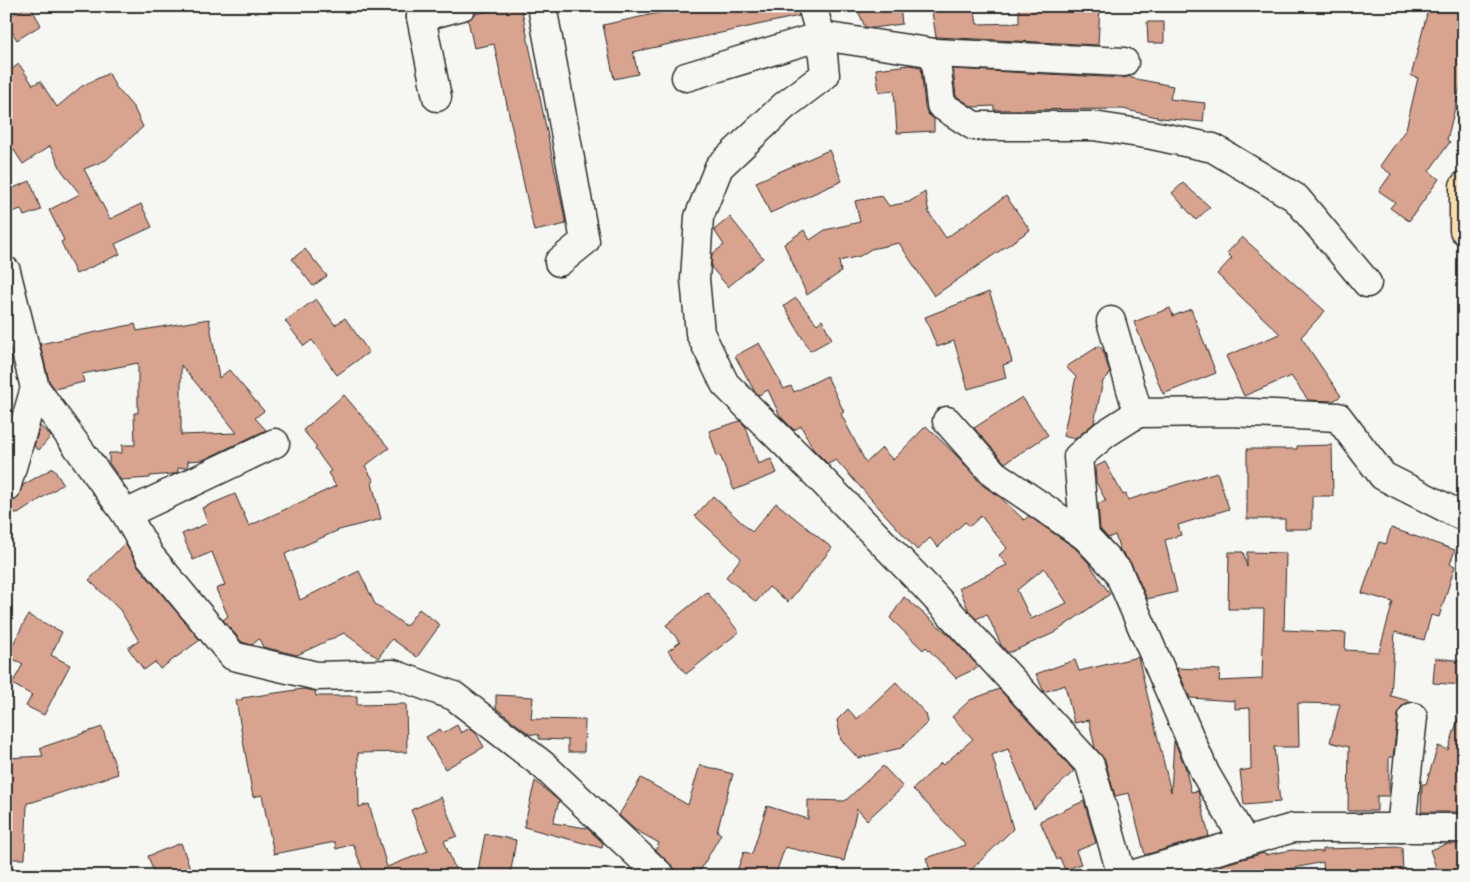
<svg xmlns="http://www.w3.org/2000/svg" width="1470" height="882" font-family="Caveat,sans-serif">
	<style>
		.building { fill: #d9a48f; stroke: #2b2b2b; fill-rule: evenodd }
		.lines { fill: none; stroke-linecap: round; stroke-linejoin: round }
		.minor-casing { stroke: #2b2b2b; stroke-width: 31 }
		.major-casing { stroke: #2b2b2b; stroke-width: 31 }
		.minor { stroke: #f6f6f2; stroke-width: 28 }
		.major { stroke: #fbddab; stroke-width: 28 }
	</style>
	<rect width="100%" height="100%" fill="#f6f6f2"/>
	<filter id="ink" filterUnits="userSpaceOnUse"><feTurbulence type="fractalNoise" baseFrequency=".02" numOctaves="2"/><feDisplacementMap in="SourceGraphic" scale="10" xChannelSelector="R" yChannelSelector="G"/><feConvolveMatrix kernelMatrix="1 2 1 2 8 2 1 2 1" color-interpolation-filters="sRGB"/></filter>
	<g filter="url(#ink)">
		<g class="building">
			<polygon points="27,6 30,6 41,25 17,40 6,22 6,19"/>
			<polygon points="513,6 521,6 566,224 534,231 494,44 474,48 468,20 475,14"/>
			<polygon points="676,6 797,6 799,16 633,52 638,74 614,79 603,25 677,9"/>
			<polygon points="856,6 900,6 902,24 874,28 865,27"/>
			<polygon points="931,6 974,6 977,24 1019,23 1019,6 1100,6 1098,45 936,37"/>
			<polygon points="1429,6 1464,6 1464,72 1447,140 1450,142 1429,171 1439,179 1409,221 1390,208 1395,202 1379,191 1391,174 1380,166 1406,129 1418,78 1411,76"/>
			<polygon points="1147,22 1164,22 1164,43 1148,43"/>
			<polygon points="19,64 33,85 40,81 57,107 82,86 109,73 115,86 134,108 143,127 106,160 84,169 110,219 141,204 152,227 115,244 120,254 76,274 61,242 64,240 49,210 80,194 62,171 50,146 23,164 6,138 6,73"/>
			<polygon points="909,65 921,67 925,107 928,114 934,119 934,131 897,133 894,90 879,92 876,69"/>
			<polygon points="953,69 1123,78 1131,76 1131,78 1173,86 1170,99 1205,103 1203,122 1161,118 1123,109 994,110 994,106 973,107 956,96"/>
			<polygon points="829,150 842,181 770,213 756,182"/>
			<polygon points="30,181 41,210 24,216 21,209 12,212 6,197 6,191"/>
			<polygon points="1183,183 1210,207 1196,220 1172,193"/>
			<polygon points="925,192 929,213 946,238 1006,196 1030,230 934,296 899,243 871,249 860,256 839,261 841,272 807,295 784,244 804,230 810,240 825,230 860,222 855,201 882,196 889,206 909,202"/>
			<polygon points="730,217 763,258 728,287 711,267 712,254 724,245 714,230"/>
			<polygon points="1242,237 1325,311 1301,337 1341,396 1333,401 1308,400 1291,376 1244,396 1226,356 1280,334 1217,274 1232,258 1227,253"/>
			<polygon points="305,249 327,276 313,286 292,259"/>
			<polygon points="989,292 1004,332 1012,362 1003,365 1006,378 968,389 954,341 937,347 925,317"/>
			<polygon points="796,298 817,324 822,320 832,339 810,351 784,306"/>
			<polygon points="316,299 335,325 345,318 369,352 337,375 312,340 304,346 285,321"/>
			<polygon points="1170,308 1173,316 1191,309 1216,373 1163,394 1134,322"/>
			<path d="M209,319L219,378L229,370L264,411L255,418L266,430L203,460L188,461V467L178,468V472L173,474L150,476V478L121,480L109,463V453H122V445H135L134,413H138V363L82,374L84,382L55,389L49,381L40,344L135,324L137,331ZM181,365L226,419L237,433L181,435Z"/>
			<path d="M759,343L784,389L791,386L794,392L827,376L844,412L841,414L866,463L882,448L893,460L926,426L958,457L982,485L1000,497L1024,520L1029,516L1075,548L1088,562L1110,594L1054,633L1011,652H1007L1001,645L987,614L976,619L969,611L959,588L1007,565L999,555L1007,548L981,516L970,526L965,522L938,547L930,538L917,550L836,460L828,464L813,449L801,426L794,430L780,416L768,390L759,395L755,392L735,356ZM1044,568L1067,603L1031,619L1017,590Z"/>
			<polygon points="1099,346 1103,350 1110,374 1103,381 1094,423 1075,439 1063,436 1076,377 1066,367"/>
			<polygon points="344,395 389,448 365,466 374,481 372,483 381,519 339,530 285,554 300,600 359,571 375,604 406,626 419,609 440,625 417,657 392,639 378,658 344,633 297,655 263,647 259,639 252,645 242,642 223,620 228,616 216,589 225,585 212,552 193,560 182,534 208,523 202,508 235,494 249,526 336,486 328,473 331,471 315,449 317,447 303,430"/>
			<polygon points="1022,397 1048,435 1005,463 974,428"/>
			<polygon points="740,421 746,427 758,464 771,459 777,473 734,490 720,455 717,456 709,431"/>
			<polygon points="40,426 51,436 39,450 34,446"/>
			<polygon points="1332,445 1333,496 1312,496 1312,529 1285,529 1285,519 1247,519 1247,449 1297,449 1297,446"/>
			<polygon points="1105,462 1123,495 1126,494 1128,500 1217,472 1229,509 1178,525 1181,535 1165,540 1177,592 1147,599 1132,565 1120,550 1115,535 1108,538 1100,529 1098,503 1106,501 1096,482 1095,467"/>
			<polygon points="53,468 63,484 18,514 6,510 6,503 10,503 17,499 23,485"/>
			<polygon points="713,496 752,532 776,503 832,548 788,602 769,587 756,602 726,577 741,558 695,516"/>
			<polygon points="1391,528 1455,550 1450,564 1455,566 1439,617 1431,615 1424,640 1395,632 1391,696 1414,702 1406,703 1401,707 1398,715 1393,757 1389,757 1389,796 1377,796 1377,811 1348,811 1349,747 1330,742 1340,704 1298,703 1299,747 1274,747 1280,802 1244,805 1240,771 1251,769 1250,708 1235,709 1235,701 1190,698 1177,669 1177,668 1220,670 1219,681 1262,679 1264,609 1228,609 1229,552 1243,552 1247,567 1247,552 1286,553 1284,630 1346,633 1345,650 1379,652 1393,602 1362,593 1379,542 1386,544"/>
			<polygon points="125,543 138,566 200,640 160,669 155,662 144,670 128,648 139,641 120,610 89,580"/>
			<polygon points="707,592 739,632 686,674 668,651 680,642 666,625"/>
			<polygon points="904,597 948,634 979,667 956,678 926,647 923,650 890,618"/>
			<polygon points="28,615 62,632 51,655 70,665 44,715 26,706 32,695 12,684 23,664 7,656"/>
			<polygon points="1138,657 1171,792 1174,741 1185,766 1191,792 1198,791 1209,836 1145,855 1129,793 1115,796 1105,760 1095,748 1089,720 1074,723 1065,685 1044,692 1036,674 1075,660 1079,671"/>
			<polygon points="1435,658 1464,661 1464,685 1433,683"/>
			<polygon points="896,682 926,714 928,722 901,748 858,758 841,740 837,720 848,709 857,719"/>
			<polygon points="303,689 315,691 316,696 357,696 357,705 406,704 407,752 358,753 359,807 369,804 387,867 428,851 411,810 441,797 457,836 444,841 458,876 365,876 353,844 336,849 335,842 274,854 262,795 253,797 236,700 242,700 242,698"/>
			<polygon points="999,689 1074,771 1034,809 1008,749 992,755 1013,829 965,876 932,876 926,858 966,845 913,789 941,763 943,765 973,739 952,717 970,700"/>
			<polygon points="496,695 533,697 531,719 585,720 584,752 568,752 568,740 539,739 539,735 529,734 496,708"/>
			<polygon points="1460,713 1464,713 1464,812 1421,812 1422,784 1426,784 1438,746 1448,750"/>
			<polygon points="457,725 461,733 470,728 476,733 484,747 445,769 426,737 440,729 443,733"/>
			<polygon points="102,727 118,774 33,802 27,803 25,859 6,859 6,758 43,756 40,748"/>
			<polygon points="700,765 733,774 717,831 721,834 697,876 687,876 674,868 656,850 659,843 634,829 619,815 641,778 688,805"/>
			<polygon points="883,766 903,787 867,820 857,809 844,861 785,847 775,876 735,876 744,852 752,854 767,806 808,819 808,800 845,801"/>
			<polygon points="535,781 559,801 553,823 587,828 603,843 602,848 524,827"/>
			<polygon points="1084,801 1096,843 1076,851 1081,864 1065,870 1060,858 1057,860 1040,821"/>
			<polygon points="485,834 516,840 510,876 477,876"/>
			<polygon points="181,843 193,876 155,876 148,856"/>
			<polygon points="1447,844 1464,844 1464,876 1439,876 1430,850"/>
			<polygon points="1402,847 1403,876 1324,876 1323,862 1270,873 1271,876 1191,876 1191,874 1264,853 1265,855 1292,850 1323,852 1323,849"/>
		</g>
		<g class="lines">
			<g class="minor-casing">
				<g id="minor">
					<polyline points="426,6 421,17 437,97"/>
					<polyline points="542,6 585,241 559,262"/>
					<polyline points="812,6 821,36 825,75 784,106 719,167 699,217 695,279 700,333 725,384 815,473 925,586 1090,765 1122,876"/>
					<polyline points="421,17 462,6"/>
					<polyline points="935,53 941,105 974,126 1093,126 1152,135 1213,148 1296,198 1367,283"/>
					<polyline points="686,77 821,36 935,53 1124,62"/>
					<polyline points="6,271 35,388 126,514 150,556 233,656 317,676 393,674 454,696 543,765 661,876"/>
					<polyline points="1138,413 1229,412 1338,417 1383,476 1464,517"/>
					<polyline points="947,421 994,474 1085,536 1118,571 1205,773 1245,842"/>
					<polyline points="6,488 35,388"/>
					<polyline points="126,514 275,443"/>
					<polyline points="1085,536 1078,457 1105,434 1138,413 1111,321"/>
					<polyline points="1401,828 1413,717"/>
					<polyline points="1128,876 1293,828 1464,828"/>
				</g>
			</g>
			<g class="major-casing">
				<polyline id="major" points="1464,186 1464,230"/>
			</g>
			<use href="#minor" class="minor"/>
			<use href="#major" class="major"/>
		</g>
	</g>
	<rect width="1470" height="882" fill="none" stroke="#f6f6f2" stroke-width="25"/>
	<rect x="12" y="12" width="1445" height="857" fill="none" stroke="#2b2b2b" stroke-width="2" filter="url(#ink)"/>
</svg>
